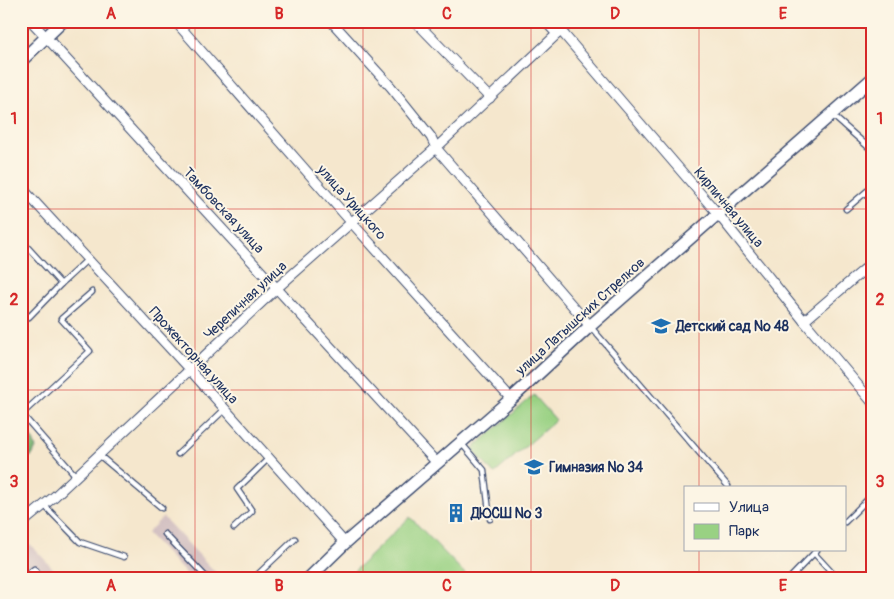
<svg xmlns="http://www.w3.org/2000/svg" width="894" height="599" font-family="Pangolin,sans-serif">
	<style>
		.industrial { fill: #d2bfc1 }
		.green { fill: #99d183; stroke: #5a8070 }
		.forest { fill: #7ab371; stroke: #4a7168 }
		.lines { fill: none; stroke-linecap: round; stroke-linejoin: round }
		.service-casing { stroke: #3c4b6f; stroke-width: 7 }
		.minor-casing { stroke: #3c4b6f; stroke-width: 11 }
		.tertiary-casing { stroke: #3c4b6f; stroke-width: 14 }
		.service { stroke: #fff; stroke-width: 4.5 }
		.minor { stroke: #fff; stroke-width: 9 }
		.tertiary { stroke: #fff; stroke-width: 11 }
		.grid { fill: none; stroke: #d62828; stroke-width: 1; stroke-opacity: 0.55 }
		.labels { text-anchor: middle; stroke-width: 4; stroke-linejoin: round; paint-order: stroke }
		.street-label { font-size: 14px; fill: #1b2f5e; stroke: #fcf5e5 }
		.poi-label { font-size: 14px; font-weight: bold; fill: #1b2f5e; stroke: #fcf5e5; text-anchor: start }
		.neatline { fill: none; stroke: #d62828; stroke-width: 2 }
		.grid-label { font-size: 16px; text-anchor: middle; font-weight: bold; fill: #d62828 }
	</style>
	<rect width="100%" height="100%" fill="#fcf5e5"/>
	<filter id="ink" filterUnits="userSpaceOnUse"><feTurbulence type="fractalNoise" baseFrequency=".02" numOctaves="2"/><feDisplacementMap in="SourceGraphic" scale="10" xChannelSelector="R" yChannelSelector="G"/><feConvolveMatrix kernelMatrix="1 2 1 2 8 2 1 2 1" color-interpolation-filters="sRGB"/></filter>
	<filter id="wash" filterUnits="userSpaceOnUse"><feTurbulence type="fractalNoise" baseFrequency=".0096" numOctaves="4" result="noise"/><feDisplacementMap in="SourceGraphic" scale="20" xChannelSelector="R" yChannelSelector="G"/><feGaussianBlur stdDeviation="1.12" result="paint"/><feColorMatrix in="noise" values="0 0 0 0 0 0 0 0 0 0 0 0 0 0 0 0 0 1.4 0 .05"/><feComposite in="paint" operator="in"/></filter>
	<g filter="url(#wash)">
		<rect width="100%" height="100%" fill="#f5e7cd"/>
		<g class="industrial">
			<polygon points="163,517 221,578 190,578 147,533"/>
			<polygon points="30,544 62,578 21,578 21,549 23,550"/>
		</g>
		<g class="green">
			<polygon points="534,395 556,420 494,474 472,449"/>
			<polygon points="410,517 469,578 347,578"/>
		</g>
		<polygon class="forest" points="21,421 29,429 36,448 32,456 21,457"/>
	</g>
	<g filter="url(#ink)">
		<g class="lines">
			<g class="service-casing">
				<g id="service">
					<polyline points="864,21 873,30"/>
					<polyline points="832,115 873,151"/>
					<polyline points="846,209 873,186"/>
					<polyline points="21,240 61,284"/>
					<polyline points="21,309 29,317 61,284 88,259"/>
					<polyline points="590,326 728,486"/>
					<polyline points="21,413 76,476"/>
					<polyline points="22,414 90,351 61,319 92,292"/>
					<polyline points="462,444 484,470 490,519"/>
					<polyline points="178,454 225,409"/>
					<polyline points="99,455 162,508"/>
					<polyline points="44,505 80,542 124,557"/>
					<polyline points="845,522 873,494"/>
					<polyline points="234,528 252,511 237,489 269,458"/>
					<polyline points="165,534 207,578"/>
					<polyline points="814,553 837,578"/>
					<polyline points="23,578 34,569 41,578"/>
					<polyline points="254,578 295,539"/>
					<polyline points="790,578 817,550"/>
				</g>
			</g>
			<g class="minor-casing">
				<g id="minor">
					<polyline points="31,21 46,37 437,463"/>
					<polyline points="175,21 352,223 511,399"/>
					<polyline points="331,21 391,87 431,137 436,148 590,326"/>
					<polyline points="415,21 490,98"/>
					<polyline points="545,21 557,34"/>
					<polyline points="561,31 718,214 804,321 873,403"/>
					<polyline points="21,187 190,370 345,543"/>
					<polyline points="804,321 873,262"/>
					<polyline points="21,524 55,496 277,288 436,148 571,21"/>
				</g>
			</g>
			<g class="tertiary-casing">
				<g id="tertiary">
					<polyline points="21,61 63,21"/>
					<polyline points="309,578 345,543 511,399 590,326 873,78"/>
				</g>
			</g>
			<use href="#service" class="service"/>
			<use href="#minor" class="minor"/>
			<use href="#tertiary" class="tertiary"/>
		</g>
	</g>
	<path class="grid" d="M195,21V578M363,21V578M531,21V578M699,21V488M21,209H873M21,390H873M699,550V578"/>
	<defs>
		<g id="school-bare" transform="scale(1.5)"><path d="M0-5L7-2L0 1L-7-2ZM-4 1L0 2.5L4 1V4Q0 6-4 4Z" fill="#1f6fb2" stroke="#fcf5e5" stroke-width="2.5" paint-order="stroke"/></g>
		<g id="building-bare" transform="scale(1.5)"><path d="M-4-6H4V6H1V3H-1V6H-4ZM-2.5-4.3h1.7v1.8h-1.7ZM.8-4.3h1.7v1.8H.8ZM-2.5-1h1.7V.8h-1.7ZM.8-1h1.7V.8H.8Z" fill="#1f6fb2" stroke="#fcf5e5" stroke-width="2.5" paint-order="stroke"/></g>
	</defs>
	<g fill-rule="evenodd">
		<use href="#school-bare" x="661" y="326"/>
		<use href="#school-bare" x="534" y="467"/>
		<use href="#building-bare" x="456" y="513"/>
	</g>
	<g class="labels">
		<g class="street-label">
			<text transform="translate(352 202) rotate(48)" y="5">улица Урицкого</text>
			<text transform="translate(729 207) rotate(50)" y="5">Кирпичная улица</text>
			<text transform="translate(224 210) rotate(47)" y="5">Тамбовская улица</text>
			<text transform="translate(245 300) rotate(-43)" y="5">Черепичная улица</text>
			<text transform="translate(580 316) rotate(-42)" y="5">улица Латышских Стрелков</text>
			<text transform="translate(194 355) rotate(48)" y="5">Прожекторная улица</text>
		</g>
		<g class="poi-label">
			<text x="676" y="331">Детский сад № 48</text>
			<text x="549" y="472">Гимназия № 34</text>
			<text x="471" y="518">ДЮСШ № 3</text>
		</g>
	</g>
	<rect width="894" height="599" fill="none" stroke="#fcf5e5" stroke-width="55"/>
	<rect x="684" y="486" width="162" height="65" fill="#fcf5e5" stroke="#a2a6af"/>
	<rect x="694" y="503" width="25" height="8" fill="#ffffff" stroke="#a2a6af"/>
	<text x="729" y="512" font-size="15" fill="#1b2f5e">Улица</text>
	<rect x="694" y="524" width="25" height="15" fill="#99d183" stroke="#a2a6af"/>
	<text x="729" y="536" font-size="15" fill="#1b2f5e">Парк</text>
	<rect x="28" y="28" width="838" height="544" class="neatline"/>
	<g class="grid-label">
		<text x="111" y="19">A</text>
		<text x="279" y="19">B</text>
		<text x="447" y="19">C</text>
		<text x="615" y="19">D</text>
		<text x="783" y="19">E</text>
		<text x="14" y="124">1</text>
		<text x="880" y="124">1</text>
		<text x="14" y="305">2</text>
		<text x="880" y="305">2</text>
		<text x="14" y="487">3</text>
		<text x="880" y="487">3</text>
		<text x="111" y="591">A</text>
		<text x="279" y="591">B</text>
		<text x="447" y="591">C</text>
		<text x="615" y="591">D</text>
		<text x="783" y="591">E</text>
	</g>
</svg>
